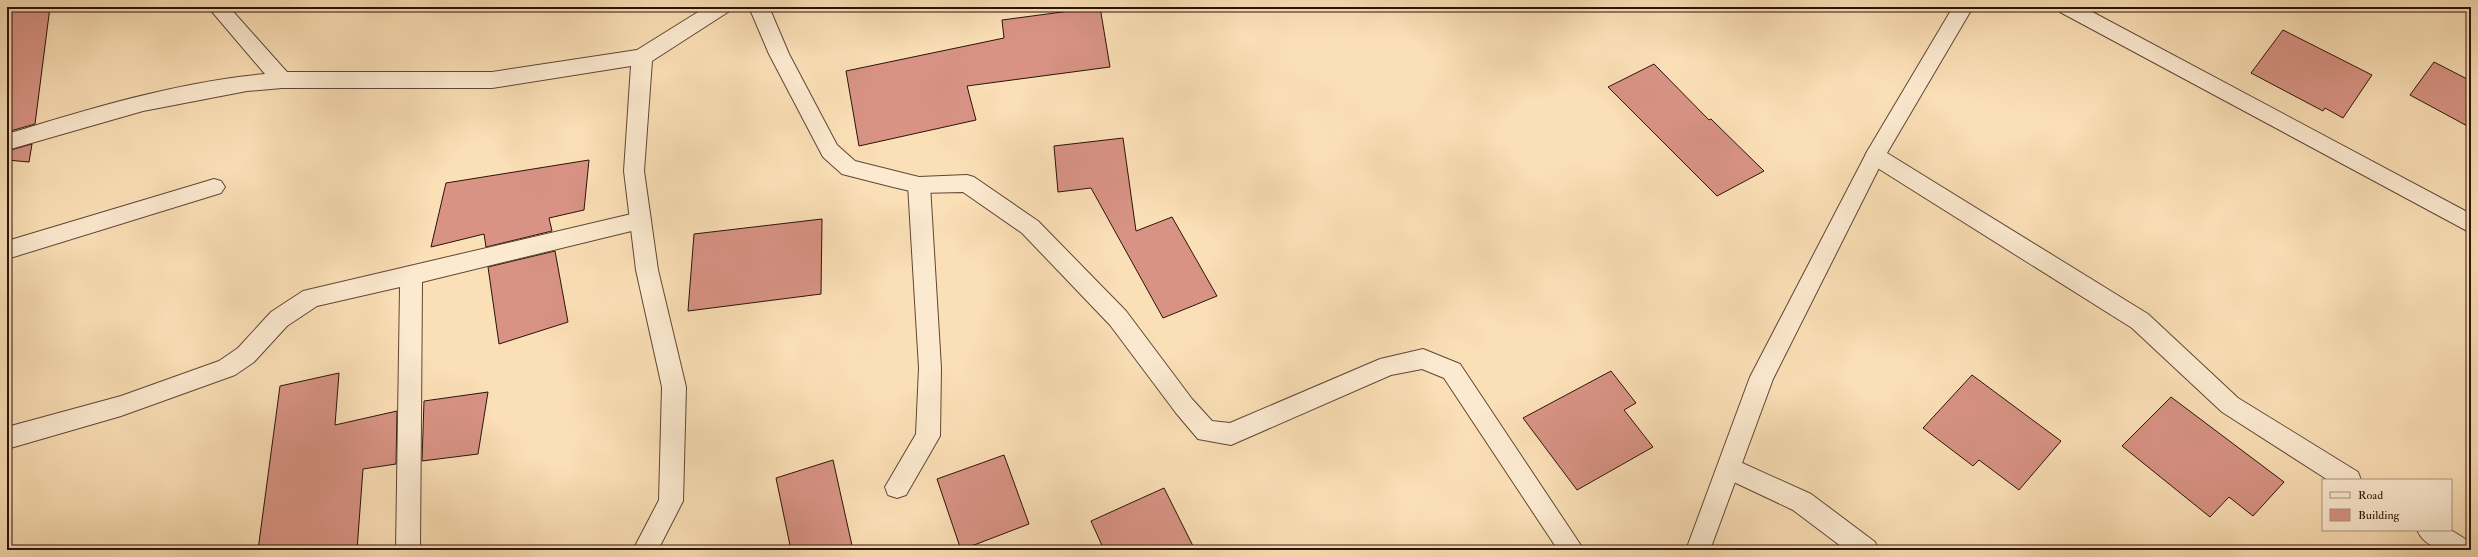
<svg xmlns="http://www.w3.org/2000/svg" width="2478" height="557" font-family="'IM FELL Double Pica',serif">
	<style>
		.building { fill: #d89384; stroke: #2c1308 }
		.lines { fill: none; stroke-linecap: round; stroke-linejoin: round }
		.service-casing { stroke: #604634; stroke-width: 2 }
		.minor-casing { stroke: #604634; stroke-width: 2 }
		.tertiary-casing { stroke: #604634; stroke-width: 2 }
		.service { fill: #fcead0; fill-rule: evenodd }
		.minor { fill: #fcead0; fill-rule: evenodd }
		.tertiary { fill: #fcead0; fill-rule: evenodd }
	</style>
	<rect width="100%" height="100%" fill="#fbdfb6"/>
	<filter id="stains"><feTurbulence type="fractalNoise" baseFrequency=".005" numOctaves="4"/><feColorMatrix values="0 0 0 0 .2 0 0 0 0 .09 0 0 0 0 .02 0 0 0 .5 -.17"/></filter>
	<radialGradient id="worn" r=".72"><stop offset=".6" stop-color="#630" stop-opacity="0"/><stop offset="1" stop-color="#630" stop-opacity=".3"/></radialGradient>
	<g class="building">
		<polygon points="7,7 50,7 35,124 7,132"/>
		<polygon points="1100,7 1110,67 967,86 976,120 859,146 846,71 1004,38 1002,20"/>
		<polygon points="2283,30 2372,75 2343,118 2325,108 2323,111 2251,73"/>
		<polygon points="2434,62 2471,81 2471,128 2410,95"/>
		<polygon points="1654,64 1709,120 1711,119 1764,171 1717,196 1608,87"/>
		<polygon points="1123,138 1136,231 1172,217 1217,296 1163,318 1091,188 1058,192 1054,146"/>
		<polygon points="32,144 29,162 7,160 7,151"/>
		<polygon points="589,160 584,210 549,218 552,231 486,247 484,234 431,247 446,183"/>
		<polygon points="822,219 821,294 688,311 694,234"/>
		<polygon points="555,251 568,322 499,344 488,267"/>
		<polygon points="1611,371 1636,403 1624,410 1653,447 1577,490 1523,418"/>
		<polygon points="339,373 335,425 397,411 396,464 363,469 357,550 258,550 280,386"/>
		<polygon points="1972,375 2061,441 2019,490 1979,460 1973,466 1923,428"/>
		<polygon points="488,392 478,454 422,461 424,401"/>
		<polygon points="2171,397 2284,482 2253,516 2229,497 2210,517 2122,446"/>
		<polygon points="1004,455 1029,524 961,550 937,479"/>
		<polygon points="833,460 853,550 791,550 776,478"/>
		<polygon points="1164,488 1195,550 1104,550 1091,521"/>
	</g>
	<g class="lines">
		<g class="service-casing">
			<g id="service">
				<polygon points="919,177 926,179 930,185 941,368 940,436 906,495 897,498 888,495 885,487 916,434 919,368 908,185 912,179"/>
				<polygon points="214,179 221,181 225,187 221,193 7,259 7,241"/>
				<polygon points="640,212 648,215 651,221 648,227 422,282 420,550 396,550 400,287 317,306 287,326 254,362 235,375 121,416 7,449 7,427 121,396 219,361 238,348 271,312 303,291"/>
			</g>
		</g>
		<g class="minor-casing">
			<g id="minor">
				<path d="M208,7H229L287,72H492L637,50L706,7H731L728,12L652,61L644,171L658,270L686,387L683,501L658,550H633L659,500L662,387L636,270L624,171L631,66L492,88H282L247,91L143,111L7,150V134C92,108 177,82 265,74Z"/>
				<polygon points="749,7 769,7 789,54 837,145 855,161 919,177 967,175 974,177 1038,221 1126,311 1192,399 1212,421 1230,423 1380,359 1423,349 1460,364 1584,550 1558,550 1444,378 1422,369 1391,375 1231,445 1198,439 1176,413 1110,325 1022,233 963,192 919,193 893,187 842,174 823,157 769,54"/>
				<polygon points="1953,7 1973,7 1887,153 2148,314 2238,398 2358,472 2361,480 2328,480 2222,412 2132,328 1868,162 1865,156 1868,150"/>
				<polygon points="2057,7 2083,7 2471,214 2471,233 2060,12"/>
				<polygon points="1729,457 1811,494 1875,542 1878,550 1846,550 1793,510 1721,476 1717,468 1721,460"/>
				<path d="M2417,530H2451L2470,542L2471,550C2450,550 2427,552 2417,530Z"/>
			</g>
		</g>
		<g class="tertiary-casing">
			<polygon id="tertiary" points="1875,148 1882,150 1885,156 1773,379 1710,550 1686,550 1750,377 1868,150"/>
		</g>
		<use href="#service" class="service"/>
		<use href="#minor" class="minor"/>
		<use href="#tertiary" class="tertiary"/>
	</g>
	<rect width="2478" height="557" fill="none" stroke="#fbdfb6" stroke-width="24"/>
	<rect x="8" y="8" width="2462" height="541" fill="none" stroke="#2c1308" stroke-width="2"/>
	<rect x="12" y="12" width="2454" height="533" fill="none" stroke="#2c1308"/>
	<rect x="2322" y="479" width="130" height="52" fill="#fcead0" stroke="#a99480"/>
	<rect x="2330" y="492" width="20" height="6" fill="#fcead0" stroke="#a99480"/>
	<text x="2358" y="499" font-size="12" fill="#2c1308">Road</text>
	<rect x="2330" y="509" width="20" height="12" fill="#d89384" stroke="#a99480"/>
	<text x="2358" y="519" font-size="12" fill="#2c1308">Building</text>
	<rect width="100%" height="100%" filter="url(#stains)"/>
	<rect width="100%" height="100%" fill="url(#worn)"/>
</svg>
